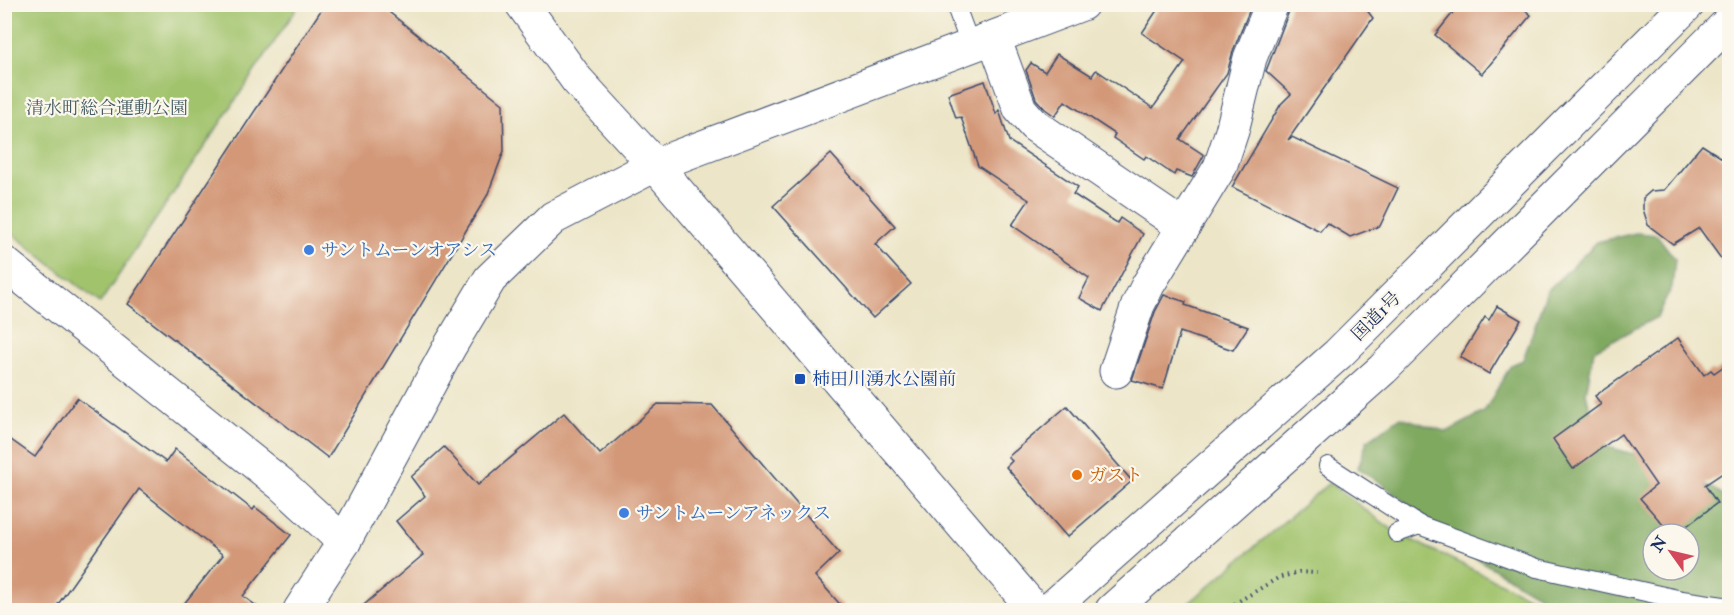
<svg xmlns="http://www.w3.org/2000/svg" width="1734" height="615" font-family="'IM FELL Double Pica','Noto Serif JP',serif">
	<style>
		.green { fill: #a1c36c; stroke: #5e7965; stroke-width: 1.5 }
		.forest { fill: #80a960; stroke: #4e6c5f; stroke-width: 1.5; fill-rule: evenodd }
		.building { fill: #d39878 }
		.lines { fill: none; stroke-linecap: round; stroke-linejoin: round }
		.lane-casing { stroke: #3a4a6e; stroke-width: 20 }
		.street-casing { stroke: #3a4a6e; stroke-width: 35 }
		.secondary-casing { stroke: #3a4a6e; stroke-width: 35 }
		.highway-casing { stroke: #3a4a6e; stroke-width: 35 }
		.path { stroke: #3a4a6e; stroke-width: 4; stroke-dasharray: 1.5 4.5; stroke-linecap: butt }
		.lane { stroke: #fff; stroke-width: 18 }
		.street { stroke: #fff; stroke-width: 33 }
		.secondary { stroke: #fff; stroke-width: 33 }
		.highway { stroke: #fff; stroke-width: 33 }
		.shop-dot { fill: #3f7fe0; stroke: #fbf7ec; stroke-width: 2 }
		.transit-dot { fill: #1a4fb4; stroke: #fbf7ec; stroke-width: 2 }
		.food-dot { fill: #e8710a; stroke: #fbf7ec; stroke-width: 2 }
		.labels { text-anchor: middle; stroke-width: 4.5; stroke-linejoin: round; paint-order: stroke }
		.park-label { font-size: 18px; fill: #435b62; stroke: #fbf7ec }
		.shop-label { font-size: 18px; fill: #366cbe; stroke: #fbf7ec; text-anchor: start }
		.street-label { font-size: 18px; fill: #1b2f5e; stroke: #fbf7ec }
		.transit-label { font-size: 18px; fill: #164399; stroke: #fbf7ec; text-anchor: start }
		.food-label { font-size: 18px; fill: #c56008; stroke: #fbf7ec; text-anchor: start }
	</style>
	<rect width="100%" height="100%" fill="#fbf7ec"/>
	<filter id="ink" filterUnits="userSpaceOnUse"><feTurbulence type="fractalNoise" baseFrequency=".0167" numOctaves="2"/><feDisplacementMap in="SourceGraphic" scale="12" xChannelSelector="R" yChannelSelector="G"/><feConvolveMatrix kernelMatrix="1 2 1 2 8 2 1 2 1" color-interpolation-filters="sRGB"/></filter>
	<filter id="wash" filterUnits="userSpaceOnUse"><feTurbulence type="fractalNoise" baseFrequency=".008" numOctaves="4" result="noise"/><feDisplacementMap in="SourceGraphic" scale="24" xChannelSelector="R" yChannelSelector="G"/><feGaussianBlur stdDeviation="1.35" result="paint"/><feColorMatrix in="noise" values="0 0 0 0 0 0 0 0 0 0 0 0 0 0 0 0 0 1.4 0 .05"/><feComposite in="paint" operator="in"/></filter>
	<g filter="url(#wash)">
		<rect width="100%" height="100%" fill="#ece5c7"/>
		<g class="green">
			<polygon points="4,5 299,5 100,303 5,228"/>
			<polygon points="1329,483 1397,533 1557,610 1181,610"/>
		</g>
		<path class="forest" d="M1636,233L1657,235L1675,259L1672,287L1657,317L1594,350L1586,393L1593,422L1604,446L1659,461L1676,476L1714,489L1729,499V610H1563L1477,559L1385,486L1358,468L1367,441L1401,417L1447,432L1484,412L1511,365L1523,360L1547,291L1597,242ZM1653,534H1689V570H1653Z"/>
		<g id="blocks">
			<g class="building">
				<polygon points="325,4 379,4 503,104 504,151 487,196 328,458 128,304"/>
				<polygon points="1161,4 1252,4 1233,51 1227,73 1180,139 1204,155 1192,177 1176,171 1174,175 1146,156 1144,159 1113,138 1115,134 1065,101 1055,116 1045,109 1036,99 1026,70 1031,63 1045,72 1057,54 1092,76 1096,70 1153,108 1185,62 1142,33"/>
				<polygon points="1290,4 1362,4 1373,18 1288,140 1292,137 1398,188 1380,226 1350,237 1327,223 1320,231 1232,187 1281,104 1291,94 1266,71 1289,11"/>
				<polygon points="1460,4 1518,4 1531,15 1482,74 1435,35"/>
				<polygon points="985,81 996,114 999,110 1009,141 1078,187 1073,194 1117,223 1120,218 1143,234 1102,311 1079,298 1089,278 1012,225 1029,200 978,166 961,117 956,118 948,94"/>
				<polygon points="1702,145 1730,163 1730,271 1699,228 1673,244 1648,225 1643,209 1643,198 1651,191 1664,190"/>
				<polygon points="831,154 895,226 875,244 911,284 873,318 773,206"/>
				<polygon points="1164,295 1186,302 1185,305 1248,327 1233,350 1180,332 1163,389 1132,380 1155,312"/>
				<polygon points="1497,306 1521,320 1489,374 1460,357 1485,317 1489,320"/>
				<polygon points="1678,338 1704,375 1711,370 1714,373 1730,362 1730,468 1705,485 1717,503 1676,534 1671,534 1640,498 1656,485 1621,434 1573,469 1553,439 1601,404 1595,396"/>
				<polygon points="77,398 166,462 175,449 253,510 255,507 291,535 243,596 262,610 179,610 223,555 139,489 54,610 4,610 4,435 35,457"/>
				<polygon points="658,404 712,405 839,553 815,576 845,610 358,610 423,555 396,521 425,496 411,477 444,447 478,485 564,413 600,454"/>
				<polygon points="1067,406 1132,481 1067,537 1006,467 1012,461 1008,457"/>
			</g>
		</g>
	</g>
	<g filter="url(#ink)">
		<use href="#blocks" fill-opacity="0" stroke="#3a4a6e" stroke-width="1.5"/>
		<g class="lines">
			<g class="lane-casing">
				<g id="lane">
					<polyline points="955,4 971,47"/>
					<polyline points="1328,466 1419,525 1537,568 1682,600 1730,607"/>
					<polyline points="1397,533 1419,525"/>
				</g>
			</g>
			<g class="street-casing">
				<g id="street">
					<polyline points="994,38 1020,109 1034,125 1184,227"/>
					<polyline points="1116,371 1138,305 1148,285 1220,167 1232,131 1250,58 1272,4"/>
					<polyline points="300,610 344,542"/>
				</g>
			</g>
			<g class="secondary-casing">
				<g id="secondary">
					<polyline points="522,4 577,80 655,165 1035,610"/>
					<polyline points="4,263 281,484 344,542 450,346 490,279 553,218 655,165 1082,4"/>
				</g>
			</g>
			<g class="highway-casing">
				<g id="highway">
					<polyline points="1049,610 1338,354 1688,4"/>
					<polyline points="1112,610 1383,369 1730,21"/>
				</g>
			</g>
			<polyline class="path" points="1224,610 1278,578 1299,572 1317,573"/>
			<use href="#lane" class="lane"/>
			<use href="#street" class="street"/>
			<use href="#secondary" class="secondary"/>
			<use href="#highway" class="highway"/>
		</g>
	</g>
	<g class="shop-dot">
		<circle cx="309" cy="250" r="6"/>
		<circle cx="624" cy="513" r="6"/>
	</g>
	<rect class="transit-dot" x="794" y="373" width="12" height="12" rx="3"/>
	<circle class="food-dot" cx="1077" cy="475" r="6"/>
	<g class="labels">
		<g class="park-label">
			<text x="107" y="114">清水町総合運動公園</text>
		</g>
		<g class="shop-label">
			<text x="321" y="256">サントムーンオアシス</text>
			<text x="636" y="519">サントムーンアネックス</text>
		</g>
		<g class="street-label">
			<text transform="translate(1376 316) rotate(-45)" y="6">国道1号</text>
		</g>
		<g class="transit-label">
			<text x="812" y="385">柿田川湧水公園前</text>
		</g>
		<g class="food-label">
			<text x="1089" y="481">ガスト</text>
		</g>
	</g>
	<rect width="1734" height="615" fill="none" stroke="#fbf7ec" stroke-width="24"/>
	<g transform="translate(1671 552) rotate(304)"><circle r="28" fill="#fbf7ec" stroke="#a1a7b3" stroke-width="1.5"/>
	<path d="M0-4.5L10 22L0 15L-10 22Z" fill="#d1495b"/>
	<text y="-9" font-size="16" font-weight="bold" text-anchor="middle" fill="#1b2f5e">N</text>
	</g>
</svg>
